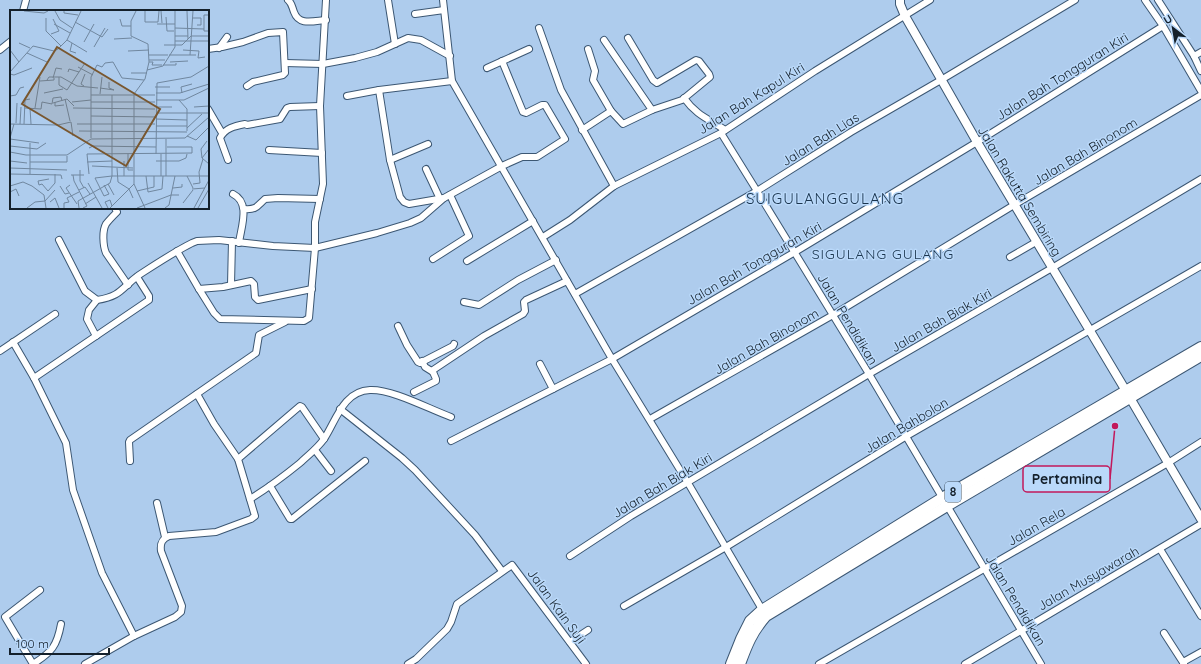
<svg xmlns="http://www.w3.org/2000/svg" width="1201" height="664" font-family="Quicksand,sans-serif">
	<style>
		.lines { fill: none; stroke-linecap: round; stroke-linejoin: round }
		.minor-casing { stroke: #3c5773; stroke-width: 8 }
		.major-casing { stroke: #3c5773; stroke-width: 10 }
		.highway-casing { stroke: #3c5773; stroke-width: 12 }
		.minor { stroke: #fff; stroke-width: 6 }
		.major { stroke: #fff; stroke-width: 8 }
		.highway { stroke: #fff; stroke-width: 10 }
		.labels { text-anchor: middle; stroke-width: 3; stroke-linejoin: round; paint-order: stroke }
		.shield { fill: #bad9fa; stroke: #465869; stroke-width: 1 }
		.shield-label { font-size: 12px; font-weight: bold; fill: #14202b }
		.street-label { font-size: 13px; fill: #14202b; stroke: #bad9fa }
		.neighbourhood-label { font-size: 14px; letter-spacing: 1px; fill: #1b354e; stroke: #bad9fa }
		.quarter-label { font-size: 15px; letter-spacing: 1px; fill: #1b354e; stroke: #bad9fa }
		.inset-road { fill: none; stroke: #70879f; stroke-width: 1 }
		.view { fill: #79572f; fill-opacity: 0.15; stroke: #79572f; stroke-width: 2 }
		.inset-edge { fill: none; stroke: #14202b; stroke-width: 2 }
		.leader { fill: none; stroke: #c2185b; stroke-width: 1.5 }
		.callout-dot { fill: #c2185b; stroke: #bad9fa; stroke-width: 1.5 }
		.callout { fill: #bad9fa; stroke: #c2185b; stroke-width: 1.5 }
		.callout-label { font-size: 14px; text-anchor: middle; font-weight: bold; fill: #14202b }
	</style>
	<rect width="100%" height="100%" fill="#aecced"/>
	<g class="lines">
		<g class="minor-casing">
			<g id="minor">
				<path d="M288,0C292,3 292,7 294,12C299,26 313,21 326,20"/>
				<polyline points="388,0 395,44"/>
				<polyline points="443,0 452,81 612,359 688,483 763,611"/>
				<polyline points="1145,0 1163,26 1201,91"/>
				<polyline points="1158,0 1194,56 1201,71"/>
				<polyline points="23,11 26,0"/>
				<polyline points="415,14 444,10"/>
				<polyline points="539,28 561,90 614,186"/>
				<polyline points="604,40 652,110"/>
				<polyline points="219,48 227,37"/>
				<polyline points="208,49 222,47 243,42 268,33 283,32 285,73 283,75 253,82 247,86"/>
				<polyline points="588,49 595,71 593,80 611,111"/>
				<polyline points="0,50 11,41"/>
				<polyline points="1194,56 1201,52"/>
				<polyline points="285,63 323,64 355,58 377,52 408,38 421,40 450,56"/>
				<polyline points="487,68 529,49"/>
				<polyline points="379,90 390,160 400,197 404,202 409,204 444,198"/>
				<polyline points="347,96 379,90 452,81"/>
				<path d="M684,98C697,116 709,119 725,130"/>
				<polyline points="208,109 222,133"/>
				<polyline points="582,130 611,111 623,124 652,110 682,100 710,77 709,74 699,61 696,60 657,83 653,80 628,38"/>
				<polyline points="721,133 757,191 869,374 1041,664"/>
				<polyline points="269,150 322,153"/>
				<path d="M228,160L220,138C225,128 235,126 245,124L247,125L280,119L287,108L290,107L320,106"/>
				<polyline points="390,160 428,144"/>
				<polyline points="426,169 440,199"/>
				<path d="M233,194C251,203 241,227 239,243"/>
				<path d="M115,208L117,212C113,216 109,220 106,224C102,231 103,246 106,253L128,285"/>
				<path d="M244,209C257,210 257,206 265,199L278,198L320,199"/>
				<polyline points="543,237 570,220 614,186 721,133 815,71 930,0"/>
				<polyline points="59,240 85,291 97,300"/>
				<polyline points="177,251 199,289 214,313 220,319 304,321 309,318 315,248 315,222 323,184 320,106 326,0"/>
				<polyline points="1010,257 1036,242"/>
				<polyline points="433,259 469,236 450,195"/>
				<polyline points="467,261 533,221"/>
				<polyline points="231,285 232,241"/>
				<polyline points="199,289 223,287 251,281 254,284 255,297 258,300 312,289"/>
				<polyline points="575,294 757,191 851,132 941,80 1075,0"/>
				<polyline points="464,302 479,305 518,280 556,260"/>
				<polyline points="398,326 407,345 418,362 420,363 453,346 454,344"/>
				<path d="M96,336L87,319L89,310L97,300C122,296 121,288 139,275C156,264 174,252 192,243L197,241L219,240L273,246L315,248L377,233L410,223L421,218L444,198L502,166L522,157H537L565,139L545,105H542L526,113L523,112L502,61"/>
				<polyline points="13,342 34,378 66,443 73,490 102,573 134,636"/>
				<polyline points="0,351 55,314"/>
				<polyline points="422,361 425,367 433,372"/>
				<polyline points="540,364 553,389"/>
				<polyline points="34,378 149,300 149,296 137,277"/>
				<polyline points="414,392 436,381 436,379 433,372 433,370 484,336 523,314 525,311 524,302 526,300 567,281"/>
				<polyline points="197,394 214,424 238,459"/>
				<polyline points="340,409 402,458 415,470 475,535 502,571"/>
				<polyline points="650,419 833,315 1014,205 1201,95"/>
				<polyline points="451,441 612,359 795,252 977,142 1163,26"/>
				<polyline points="315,450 331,471"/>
				<polyline points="130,461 129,442 130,440 256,353 259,335 285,322"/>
				<polyline points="270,486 290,519 292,519 365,461"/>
				<path d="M250,499C268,488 284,476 300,463C308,455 317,449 324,439C336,421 343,391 370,390C392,389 429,409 451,417"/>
				<polyline points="157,503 165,537"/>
				<polyline points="1160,549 1201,616"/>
				<polyline points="570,556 631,516 869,374 1052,268 1201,179"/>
				<polyline points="624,606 726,547 905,437 1201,266"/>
				<polyline points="1164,633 1184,664"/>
				<polyline points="570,642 588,630"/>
				<polyline points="1183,662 1201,652"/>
				<polyline points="33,664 5,617 40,590"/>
				<path d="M33,664C52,652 57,646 61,624"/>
				<path d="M85,664L134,636L175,617L181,612L182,606L161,551C160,543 162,539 169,536L216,532L251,519L255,516L238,459L300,406L302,407L324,439"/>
				<polyline points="408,664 416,659 447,629 451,622 457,604 512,565 586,664"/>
				<polyline points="819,664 1168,463 1201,442"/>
				<polyline points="965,664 1201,524"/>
			</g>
		</g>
		<g class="major-casing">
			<polyline id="major" points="900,0 900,4 905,16 977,142 1126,391 1201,519"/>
		</g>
		<g class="highway-casing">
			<g id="highway">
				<polyline points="731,664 741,639 750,621 762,610 942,498 1201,347"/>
				<path d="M740,664C747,645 752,632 766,616L947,506L1201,356"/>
			</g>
		</g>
		<use href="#minor" class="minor"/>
		<use href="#major" class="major"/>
		<use href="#highway" class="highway"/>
	</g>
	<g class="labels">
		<rect class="shield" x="945" y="482" width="16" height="20" rx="3"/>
		<g class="shield-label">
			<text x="953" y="496">8</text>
		</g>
		<g class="street-label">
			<text transform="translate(1062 76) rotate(-32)" y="5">Jalan Bah Tongguran Kiri</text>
			<text transform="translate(751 98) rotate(-32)" y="5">Jalan Bah Kapul Kiri</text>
			<text transform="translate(820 139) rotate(-32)" y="5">Jalan Bah Lias</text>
			<text transform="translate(1085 151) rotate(-31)" y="5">Jalan Bah Binonom</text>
			<text transform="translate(1020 191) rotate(59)" y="5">Jalan Rakutta Sembiring</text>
			<text transform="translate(754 263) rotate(-30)" y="5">Jalan Bah Tongguran Kiri</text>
			<text transform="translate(848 319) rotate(59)" y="5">Jalan Pendidikan</text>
			<text transform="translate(941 320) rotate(-30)" y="5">Jalan Bah Biak Kiri</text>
			<text transform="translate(766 341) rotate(-30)" y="5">Jalan Bah Binonom</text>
			<text transform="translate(906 425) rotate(-31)" y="5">Jalan Bahbolon</text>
			<text transform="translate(662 485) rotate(-31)" y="5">Jalan Bah Biak Kiri</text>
			<text transform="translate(1036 526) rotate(-30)" y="5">Jalan Rela</text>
			<text transform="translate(1088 578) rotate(-30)" y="5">Jalan Musyawarah</text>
			<text transform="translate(1016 600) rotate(59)" y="5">Jalan Pendidikan</text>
			<text transform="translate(557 606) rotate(54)" y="5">Jalan Kain Suji</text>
		</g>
		<g class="neighbourhood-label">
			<text x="883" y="259">SIGULANG GULANG</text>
		</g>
		<g class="quarter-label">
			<text x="825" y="204">SUIGULANGGULANG</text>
		</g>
	</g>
	<g transform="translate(10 10)">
		<rect width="199" height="199" fill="#aecced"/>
		<path class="inset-road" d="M0,1V40L9,52M14,1L34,3L38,1M45,1L50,10L62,18M54,1V3L68,5M135,1V12H148L149,1M151,1L152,13M177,1L178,29M199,5H194V21H199M156,7L157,21H164M36,8V21L51,36M183,8H191V15H187M110,9L112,16H121M65,12L92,27L98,19M44,14L60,23M147,14H165M165,18L194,19M41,24L49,21L43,9M165,26H178M104,29L122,28M57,30L77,42M165,31H199M74,32L84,14M9,33L20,38M62,33L60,41L66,43M154,35H172L181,26H199M84,37L95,18M173,40L189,41L188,48L195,47M118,41L139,40M17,43L37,52M139,45H158M159,45H186M180,45L183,1M139,50H155M139,52H143L142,55H152M160,52L178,51M153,55H166V53M68,57L83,65M137,60L153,56L165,37V1M0,62L23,36L44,41L48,39L57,30L71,1M58,62L59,59L69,62M121,63H137M0,64L4,65L22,58M49,67V75L57,80L75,53M43,68L46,58L52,59M37,70L39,67H51L67,76L88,78M30,71L44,70V68M74,76L71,74L75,64M145,77H160M90,78L104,80L99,78V72M34,83L53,79M146,83H170L199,74M172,83L171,77L182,74M90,84L92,67M81,85H145M102,85V166M0,86L6,85L10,78L14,77M55,89L60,111M146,90H174L199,78M169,90L177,99V121M45,92V96L54,95M62,92L81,90M81,92H145M43,93L57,89L64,96M147,97H162M184,97L199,96M15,98L31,99L32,92L42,94L43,88L51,87L52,91M20,98L21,114M25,98L30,67M63,98L145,99M147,103H199M81,106L146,107M146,109L177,110M6,113L7,93M0,114L48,115L61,112L63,126M10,114L11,97M14,114L15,90L20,89M67,114H145M146,116H177M177,118L192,104M69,121L177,122M177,126L186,130L199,117M0,128L4,114M81,128V67L87,55L92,57L95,53L103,52L112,68L134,70M0,129L29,133M156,129V166M20,133V164M0,136L27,139L36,133M79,138L83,136L146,137M199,139L192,148L199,154M0,142L16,145H57L81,129L175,128L199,107M118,144V160H123M146,144L147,73L181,67L199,56M192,148L191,139L197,131M0,151L17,153M114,151V166M146,151H169L176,148L177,144M20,152H57V146M77,152L102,151M82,156L123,158M0,158L57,160M107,158L108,172L119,179L123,188M70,160V171L74,178M0,164L51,165L52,169M79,164L77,144L182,143V137H157M61,165H74M63,165L64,171L77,196L73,198M136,166L138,182L152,179L153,166M151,166V144M177,166L183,178M39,169L28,171L29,175L32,174L38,181L45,173V164M78,173L92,198M98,174L104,185M124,174L135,198M183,174L190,173L189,162L193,149M60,175L56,178L67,194M94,175L99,184L94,186L85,168L102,166M0,176L13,172L22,176L34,185L36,198M50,176L55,184L59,183M163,178L172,177V174M182,179L195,178M69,180L75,177L80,184M127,181L144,177V166M0,182L6,179L9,186M40,192L45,188L49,198M173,193L183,180M75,194L86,187M17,198L25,192L35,191L45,180M54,198V193L59,192L57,188L69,182M69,198L68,191L100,173L102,166H199M98,198L95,192L100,190L102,196M100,198L124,174V84L135,69L139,52L138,34L121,26V11L126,1M127,198L161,185H169M155,198L159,195L165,166M184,198L199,170M188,198L199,179"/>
		<path class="view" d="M47,37L150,99L116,156L12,94Z"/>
		<rect width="199" height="199" class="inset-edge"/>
	</g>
	<path class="leader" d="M1115 426L1110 479"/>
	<circle class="callout-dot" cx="1115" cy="426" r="4"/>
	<rect class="callout" x="1023" y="466" width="87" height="26" rx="4"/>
	<g class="callout-label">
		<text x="1067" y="484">Pertamina</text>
	</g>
	<g transform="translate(1173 28) rotate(329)" stroke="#bad9fa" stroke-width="3" paint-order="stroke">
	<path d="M0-3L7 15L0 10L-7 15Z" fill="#14202b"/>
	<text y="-6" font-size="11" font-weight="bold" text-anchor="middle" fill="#14202b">U</text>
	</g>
	<path d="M10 648v6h99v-6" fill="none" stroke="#14202b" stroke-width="2"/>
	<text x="16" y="648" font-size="12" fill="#14202b" stroke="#bad9fa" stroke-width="3" paint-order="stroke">100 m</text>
</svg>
